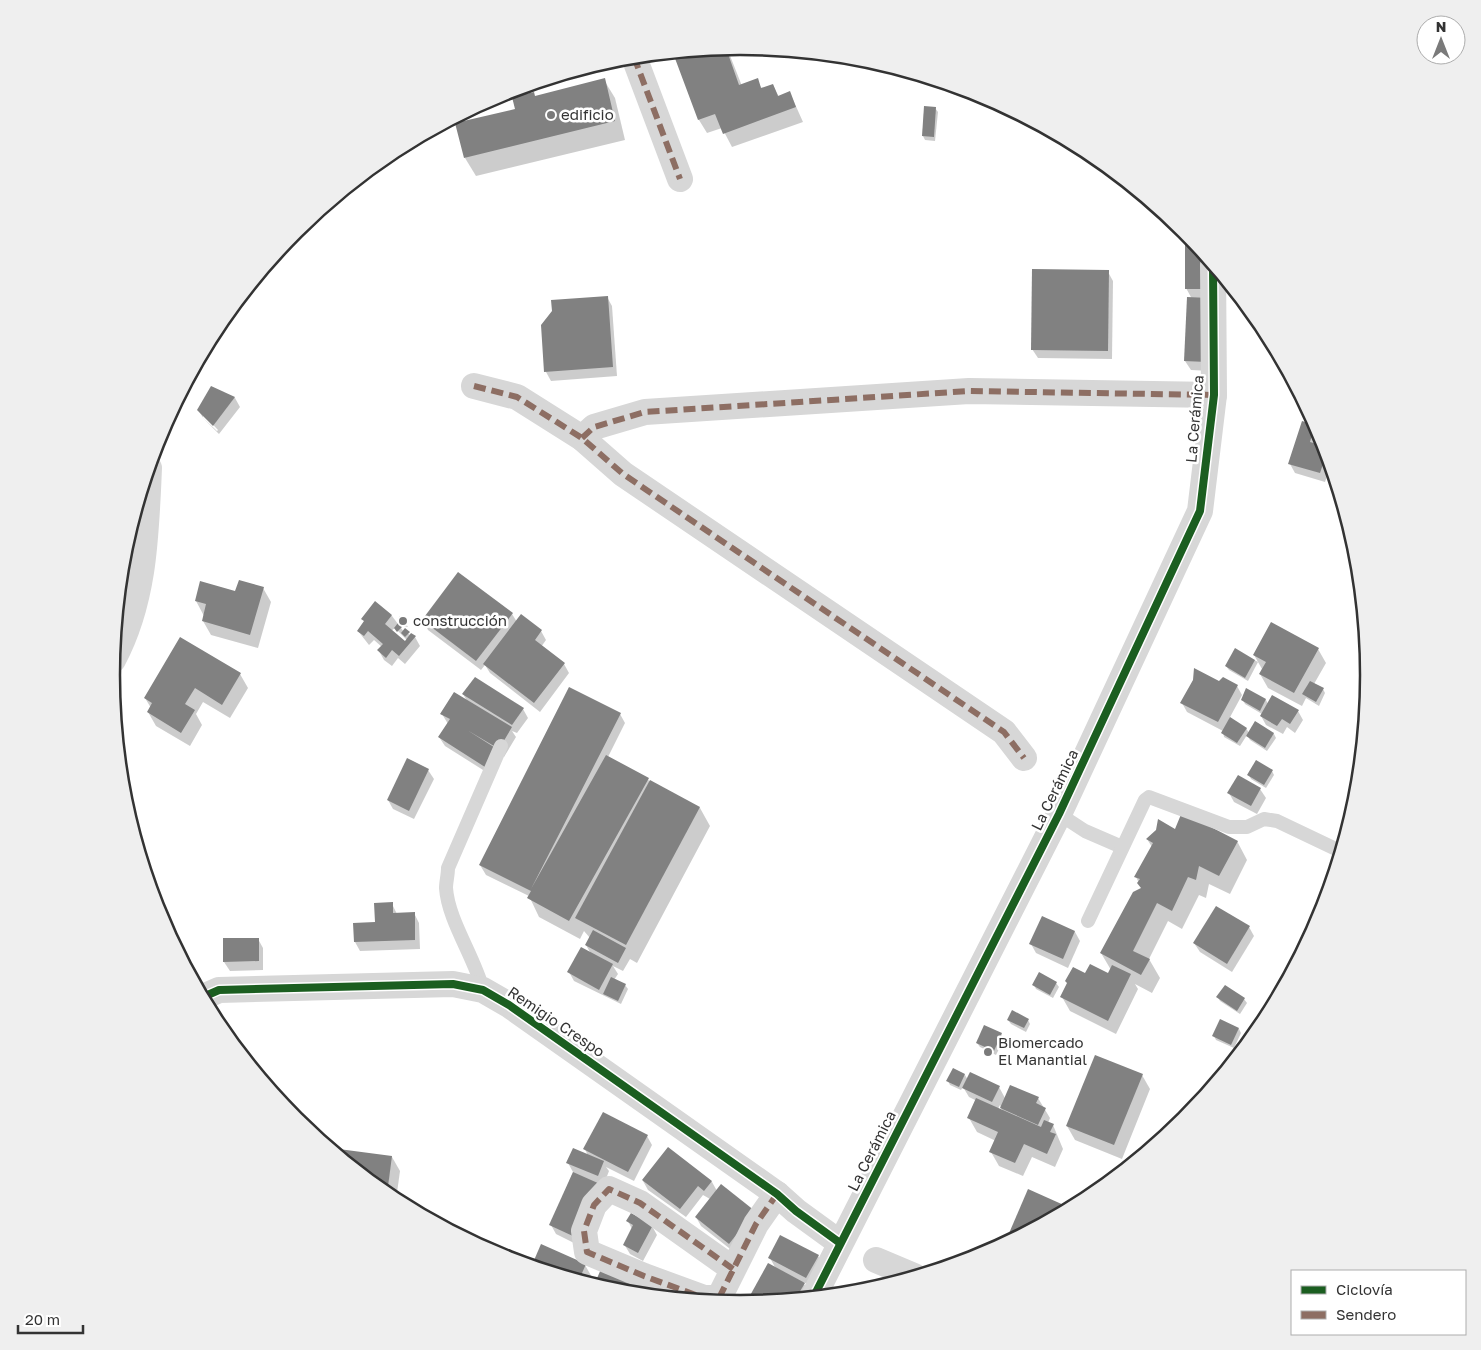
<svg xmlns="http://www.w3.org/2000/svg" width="1481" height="1350" font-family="'Golos Text',sans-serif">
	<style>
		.shadow { fill: #0003; fill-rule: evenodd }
		.building { fill: #818181 }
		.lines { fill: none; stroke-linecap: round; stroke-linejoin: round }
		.lane { stroke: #d7d7d7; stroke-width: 14 }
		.street { stroke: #d7d7d7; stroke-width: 26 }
		.quiet { stroke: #8d6e63; stroke-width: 6; stroke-dasharray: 12 6; stroke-linecap: butt }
		.cycleway-casing { stroke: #fff; stroke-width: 11 }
		.cycleway { stroke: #1b5e20; stroke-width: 8 }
		.poi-dot { fill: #7a7a7a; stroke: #fff; stroke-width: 2 }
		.labels { text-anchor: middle; stroke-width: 5; stroke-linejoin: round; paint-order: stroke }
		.poi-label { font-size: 15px; fill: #333; stroke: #fff; text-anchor: start }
		.street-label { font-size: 15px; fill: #333; stroke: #fff }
		.rim { fill: none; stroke: #333; stroke-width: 2.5 }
	</style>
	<rect width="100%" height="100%" fill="#fff"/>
	<g class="shadow">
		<polygon points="727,48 742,86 757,80 762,89 773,85 779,97 790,93 803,122 732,147 722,128 707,133 699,120 675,54"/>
		<polygon points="580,70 581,72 524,90 523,87"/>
		<polygon points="604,80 615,98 625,140 476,176 465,158 516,109 535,97"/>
		<polygon points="935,108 938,112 935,141 925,140 923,136"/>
		<polygon points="1187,232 1213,265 1211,371 1191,370 1185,361 1192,299 1186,288"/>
		<polygon points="1108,272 1113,281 1112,359 1038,358 1032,349"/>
		<polygon points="607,297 612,306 617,376 551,381 546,372 542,325"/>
		<path d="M212,387L235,398L240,407L219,434L204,419L198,410ZM203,414L218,430L217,431L203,418Z"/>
		<polygon points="1314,426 1319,435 1316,445 1325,448 1331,465 1325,482 1295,473 1290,464"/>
		<polygon points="263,588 271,602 258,648 211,635 203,621 204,616 196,601"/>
		<path d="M376,603L392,616L404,632L415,637L420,646L405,664L398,658L392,666L384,660L379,651L382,647L374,640L369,645L358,631L365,623L363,619ZM395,628L407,640L405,642L391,631Z"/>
		<polygon points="512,614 517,622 541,631 546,640 541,647 564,664 569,673 540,712 490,673 485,665 481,670 428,630 423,620"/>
		<polygon points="400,618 406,624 408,627 403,626"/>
		<polygon points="1318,649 1326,663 1314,684 1323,689 1325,693 1319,706 1306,698 1302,706 1268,688 1260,674 1262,669 1254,655"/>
		<polygon points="1236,650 1258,662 1248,681 1229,670 1226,666"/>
		<polygon points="240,674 248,688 230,718 203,702 196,714 202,725 190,746 156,726 148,712 151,708 145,698"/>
		<polygon points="1219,682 1237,686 1242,695 1229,719 1246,728 1249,733 1256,722 1274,734 1276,738 1267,751 1250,740 1247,735 1240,746 1224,737 1223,731 1187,712 1182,703"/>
		<polygon points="1247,690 1266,700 1268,704 1298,711 1303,720 1295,733 1287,727 1283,734 1266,725 1261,716 1262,714 1245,704 1243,700"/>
		<polygon points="463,694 523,709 528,718 517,733 512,731 516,737 504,757 498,753 491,775 445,746 439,737 448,724 442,714 467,701"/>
		<polygon points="620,714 625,723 608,757 648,779 650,783 700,808 710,826 637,963 630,959 623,971 613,966 618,974 614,980 625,985 628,989 621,1004 574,981 569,972 591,954 586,945 590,938 584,931 580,939 539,917 529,896 486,875 480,865"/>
		<polygon points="428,770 434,779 414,819 393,809 388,800"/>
		<polygon points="1272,771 1274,775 1266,788 1251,779 1249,775"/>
		<polygon points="1260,789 1266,798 1257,814 1234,802 1229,793"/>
		<polygon points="1175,830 1237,841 1247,860 1230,894 1209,884 1206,898 1199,895 1182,929 1168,921 1149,959 1160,978 1152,993 1135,984 1138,989 1116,1034 1070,1011 1062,997 1085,975 1109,974 1111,970 1101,953 1142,889 1136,877 1152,847 1147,839"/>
		<polygon points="392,904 397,914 414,913 419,923 420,949 360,951 355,942 376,924"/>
		<polygon points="1043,918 1075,932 1080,941 1068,968 1036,953 1031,944"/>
		<polygon points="1249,927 1254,936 1232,972 1200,952 1194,943"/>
		<polygon points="258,939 263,948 263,970 230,971 224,962"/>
		<polygon points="1039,974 1056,983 1059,987 1053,998 1036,989 1034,985"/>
		<polygon points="1218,997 1244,999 1247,1003 1240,1014 1220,1001"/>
		<polygon points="1008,1020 1028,1020 1030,1024 1026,1032 1011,1024"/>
		<polygon points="1239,1029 1241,1033 1234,1048 1216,1040 1214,1036"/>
		<polygon points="1001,1034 1004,1039 996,1055 980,1047 977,1043"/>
		<path d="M965,1075L968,1080L999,1087L1005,1098H1038L1050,1118L1048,1123L1053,1125L1063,1149L1055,1167L1032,1157L1023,1176L999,1166L991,1152L996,1141L977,1132L969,1118L977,1101L969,1097L963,1087L961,1090L950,1085L948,1081ZM1000,1105L1003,1112L998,1109Z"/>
		<polygon points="1142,1075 1150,1089 1122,1159 1075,1140 1067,1126"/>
		<polygon points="647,1136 652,1145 634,1181 606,1167 609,1171 580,1246 556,1234 551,1225 573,1172 568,1163 588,1156 585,1149"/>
		<polygon points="668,1149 712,1182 717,1191 754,1212 734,1252 701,1226 696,1217 710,1199 703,1195 686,1217 648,1190 643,1181"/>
		<polygon points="332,1150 392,1157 400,1171 396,1200"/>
		<polygon points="628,1221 652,1226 657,1235 643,1261 630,1254 624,1244 632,1229"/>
		<polygon points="541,1246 585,1265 593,1279 591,1284 533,1266"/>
		<polygon points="818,1256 823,1265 812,1286 803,1282 809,1293 807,1297 750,1303 768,1265 776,1269 770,1258"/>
		<polygon points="643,1287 648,1295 618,1292"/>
	</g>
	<g class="building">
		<polygon points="726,48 739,85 758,78 761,88 773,84 778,96 790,91 796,107 723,134 715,114 698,120 673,53"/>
		<polygon points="605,78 615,121 464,158 455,123 515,109 512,97 534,92 535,96"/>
		<polygon points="924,106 936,107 934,137 922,136"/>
		<polygon points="1185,231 1209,259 1208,289 1185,289"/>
		<polygon points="1032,269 1109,270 1108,351 1031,350"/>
		<polygon points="608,296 613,367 544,372 541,325 552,311 551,300"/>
		<polygon points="1187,297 1209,298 1207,362 1184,361"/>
		<polygon points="211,386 235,397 213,426 197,410"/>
		<polygon points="1302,421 1315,425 1310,442 1325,446 1327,452 1320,473 1288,464"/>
		<polygon points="458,572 513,613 476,661 422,620"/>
		<polygon points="239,580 264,587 250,635 202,621 206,604 195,601 200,581 235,591"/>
		<polygon points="375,601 392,615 385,624 405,641 411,633 416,636 399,656 392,650 386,658 377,650 383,644 368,631 364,636 357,631 364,621 361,619"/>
		<polygon points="521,614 542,630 535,640 565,663 534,703 483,664"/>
		<polygon points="400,616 405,621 402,625 398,619"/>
		<polygon points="1271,622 1319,648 1294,693 1259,674 1266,662 1253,655"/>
		<polygon points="398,623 402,627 397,632 394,628"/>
		<polygon points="405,628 410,632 405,637 401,633"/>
		<polygon points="180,637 241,673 222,705 195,688 185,704 195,710 181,733 147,712 152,703 144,698"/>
		<polygon points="1235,648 1255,660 1245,678 1225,666"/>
		<polygon points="1194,668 1219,681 1223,677 1238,685 1218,722 1180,703 1193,680"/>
		<polygon points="475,677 524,708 512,725 462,694"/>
		<polygon points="1310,681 1324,688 1316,702 1302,694"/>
		<polygon points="569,687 621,713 531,889 606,755 649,778 569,921 527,898 531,891 479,865"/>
		<polygon points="1246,688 1266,699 1260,711 1241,700"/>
		<polygon points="454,692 512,727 499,749 467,730 497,749 485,767 438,737 450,719 440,714"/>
		<polygon points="1272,695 1299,710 1290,724 1282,719 1277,726 1260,716"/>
		<polygon points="1230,717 1247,728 1237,743 1221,733"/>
		<polygon points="1255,721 1274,733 1265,748 1246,736"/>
		<polygon points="407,758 429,769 409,811 387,800"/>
		<polygon points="1256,760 1273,770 1264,785 1247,775"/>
		<polygon points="1238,775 1261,788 1251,806 1227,793"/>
		<polygon points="650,780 700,807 626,945 575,918"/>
		<polygon points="1182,812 1238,841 1219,876 1199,866 1196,880 1188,877 1172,911 1157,903 1133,951 1150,959 1141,975 1100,953 1133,892 1141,888 1137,883 1140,879 1134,877 1153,843 1146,839 1156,830 1158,819 1175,829"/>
		<polygon points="393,902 393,913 415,912 415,940 354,942 353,923 375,922 374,903"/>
		<polygon points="1216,906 1250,926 1227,964 1193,943"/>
		<polygon points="1042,916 1075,931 1063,959 1029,944"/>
		<polygon points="593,930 626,948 618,963 585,945"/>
		<polygon points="223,938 259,938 259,961 223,962"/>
		<polygon points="581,947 613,964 599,990 567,972"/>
		<polygon points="1090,964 1108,973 1112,965 1131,974 1108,1021 1060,997 1067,983 1065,981 1073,967 1085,973"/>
		<polygon points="1039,972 1057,982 1050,995 1032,985"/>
		<polygon points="611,977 626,984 618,1001 603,994"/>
		<polygon points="1225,985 1245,998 1237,1011 1216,997"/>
		<polygon points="1012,1010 1029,1019 1024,1028 1007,1020"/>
		<polygon points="1220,1019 1239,1028 1231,1045 1212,1036"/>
		<polygon points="984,1025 1002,1033 994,1051 976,1043"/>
		<polygon points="1095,1055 1143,1074 1114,1145 1066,1126"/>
		<polygon points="953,1068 965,1074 959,1087 946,1081"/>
		<polygon points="970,1072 1000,1086 992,1102 962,1088"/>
		<polygon points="1010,1085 1039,1097 1036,1103 1046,1108 1038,1125 1000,1108"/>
		<polygon points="976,1098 1041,1127 1044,1120 1054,1124 1050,1132 1056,1134 1047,1154 1024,1144 1015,1163 989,1152 998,1132 967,1118"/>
		<polygon points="603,1112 648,1135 628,1172 583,1149"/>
		<polygon points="668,1147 712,1181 704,1191 698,1186 680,1209 642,1180"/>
		<polygon points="331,1148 392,1156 387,1194 365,1176"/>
		<polygon points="573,1148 604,1161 598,1176 566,1163"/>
		<polygon points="573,1172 600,1184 575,1237 549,1225"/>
		<polygon points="721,1184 755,1211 729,1244 695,1217"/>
		<polygon points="1028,1189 1066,1206 1063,1212 1011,1240 1007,1238"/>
		<polygon points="631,1213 653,1225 638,1253 623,1245 633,1225 626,1221"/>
		<polygon points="780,1235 819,1255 806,1278 768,1258"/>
		<polygon points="541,1244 586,1264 579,1280 532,1265"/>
		<polygon points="768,1263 805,1283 796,1298 747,1301"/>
		<polygon points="602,1267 644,1287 641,1294 618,1292 594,1285"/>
	</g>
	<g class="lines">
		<g class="lane">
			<polyline points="1059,814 1085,831 1122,847"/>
			<polyline points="1088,921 1145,800 1149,797 1229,827 1247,827 1264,819 1277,821 1340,851"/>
			<path d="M483,990C475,958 448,920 446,888C446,882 448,875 448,868L501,746"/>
		</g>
		<g class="street">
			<polyline points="634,57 680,179"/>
			<polyline points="474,386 517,397 582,438 623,474 1004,732 1024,758"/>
			<polyline points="582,438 594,427 645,412 969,391 1214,395"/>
			<path d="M113,660C145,600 146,534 149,468"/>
			<polyline points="203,997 219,990 453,984 483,990 509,1005 777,1194 796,1211 840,1243"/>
			<polyline points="876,1260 914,1276"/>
			<polyline points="733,1269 640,1203 609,1189 594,1205 584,1231 587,1252 644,1276 704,1298 719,1298 756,1224 777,1194"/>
			<polyline points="814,1296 1059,814 1200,511 1214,395 1213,265"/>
		</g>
		<g class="quiet">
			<polyline points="634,57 680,179"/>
			<polyline points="474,386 517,397 582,438 623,474 1004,732 1024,758"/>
			<polyline points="582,438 594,427 645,412 969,391 1214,395"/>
			<polyline points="733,1269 640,1203 609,1189 594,1205 584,1231 587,1252 644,1276 704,1298 719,1298 756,1224 777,1194"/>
		</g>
		<g class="cycleway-casing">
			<g id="cycleway">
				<polyline points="203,997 219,990 453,984 483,990 509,1005 777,1194 796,1211 840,1243"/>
				<polyline points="814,1296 1059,814 1200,511 1214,395 1213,265"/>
			</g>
		</g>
		<use href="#cycleway" class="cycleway"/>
	</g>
	<g class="poi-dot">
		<circle cx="551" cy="115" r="5"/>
		<circle cx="403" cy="621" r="5"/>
		<circle cx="988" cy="1052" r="5"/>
	</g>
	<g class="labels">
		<g class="poi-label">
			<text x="561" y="120">edificio</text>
			<text x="413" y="626">construcción</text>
			<text x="998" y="1048">Biomercado<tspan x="998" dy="17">El Manantial</tspan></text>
		</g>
		<g class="street-label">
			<text transform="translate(1195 419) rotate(-85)" y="5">La Cerámica</text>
			<text transform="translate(1055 790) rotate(-64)" y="5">La Cerámica</text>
			<text transform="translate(556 1022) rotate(34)" y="5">Remigio Crespo</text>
			<text transform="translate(872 1151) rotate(-63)" y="5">La Cerámica</text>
		</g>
	</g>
	<path d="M0 0H1481V1350H0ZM120 675a620 620 0 1 1 1240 0a620 620 0 1 1-1240 0Z" fill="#efefef" fill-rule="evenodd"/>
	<path class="rim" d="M120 675a620 620 0 1 1 1240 0a620 620 0 1 1-1240 0Z"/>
	<rect x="1291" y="1270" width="175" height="65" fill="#ffffff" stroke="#adadad"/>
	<rect x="1301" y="1286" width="25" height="8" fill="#1b5e20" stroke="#adadad"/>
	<text x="1336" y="1295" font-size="15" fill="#333333">Ciclovía</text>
	<rect x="1301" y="1311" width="25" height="8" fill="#8d6e63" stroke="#adadad"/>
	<text x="1336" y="1320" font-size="15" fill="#333333">Sendero</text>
	<g transform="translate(1441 40)"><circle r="24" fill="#ffffff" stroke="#adadad"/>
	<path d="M0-4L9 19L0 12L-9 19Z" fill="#7a7a7a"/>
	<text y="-8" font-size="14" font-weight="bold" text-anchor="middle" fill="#333333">N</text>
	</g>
	<path d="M18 1325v8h65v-8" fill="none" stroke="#333333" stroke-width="2.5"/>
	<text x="25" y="1325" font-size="15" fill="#333333" stroke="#ffffff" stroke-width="4" paint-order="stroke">20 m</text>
</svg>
